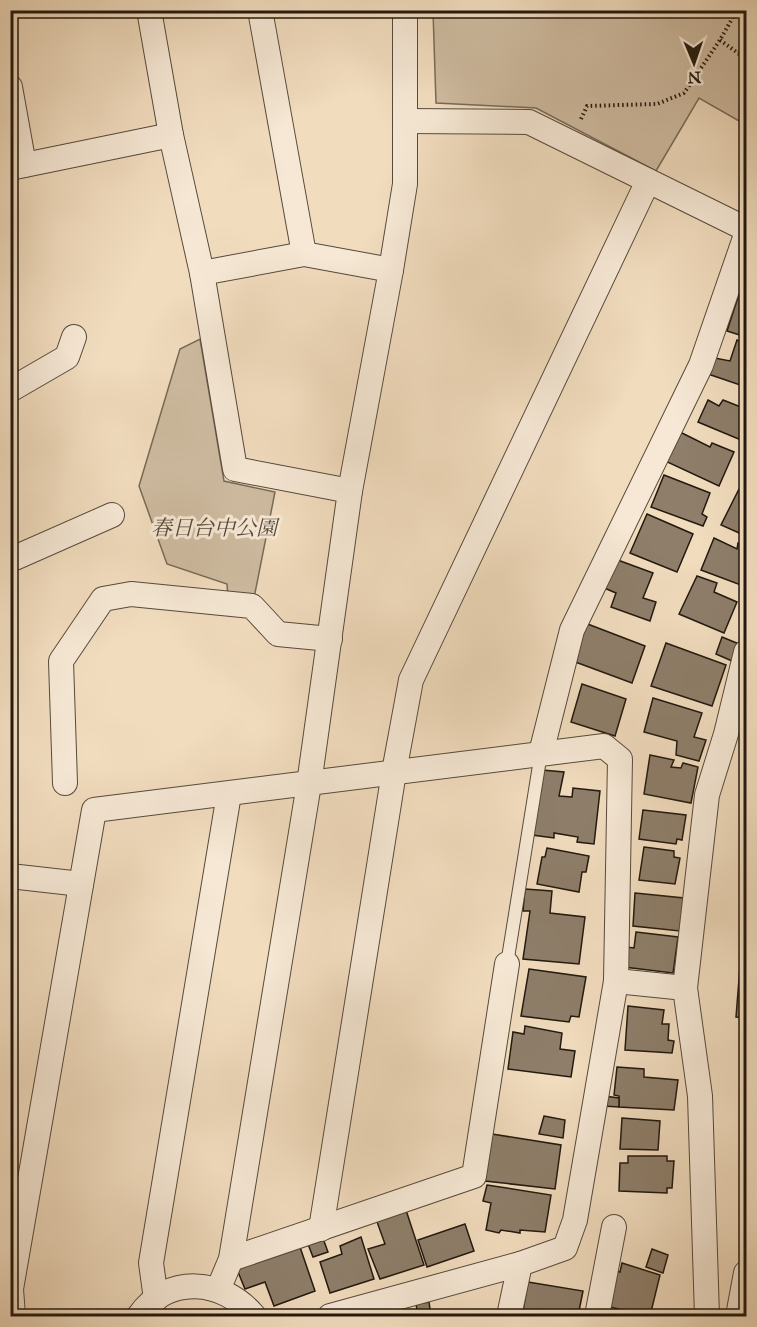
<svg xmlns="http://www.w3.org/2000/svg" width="757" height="1327" font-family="'IM FELL Great Primer','Noto Serif JP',serif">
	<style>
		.green { fill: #cebba0; stroke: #786a58; stroke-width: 1.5 }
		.building { fill: #8e7e6a; stroke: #22190f; stroke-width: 1.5 }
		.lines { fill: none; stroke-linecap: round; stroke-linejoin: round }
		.lane-casing { stroke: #564a3b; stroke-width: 14 }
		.street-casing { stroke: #564a3b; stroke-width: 26 }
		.path { stroke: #22190f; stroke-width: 4; stroke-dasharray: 1.5 3; stroke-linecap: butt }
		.lane { stroke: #f6e8d5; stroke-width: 12 }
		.street { stroke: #f6e8d5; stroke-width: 24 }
		.labels { text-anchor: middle; stroke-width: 6; stroke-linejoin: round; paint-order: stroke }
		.park-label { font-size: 21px; font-style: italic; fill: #564a3a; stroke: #f6e8d5 }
	</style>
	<rect width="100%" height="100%" fill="#f1dcbe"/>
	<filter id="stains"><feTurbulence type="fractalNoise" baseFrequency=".00333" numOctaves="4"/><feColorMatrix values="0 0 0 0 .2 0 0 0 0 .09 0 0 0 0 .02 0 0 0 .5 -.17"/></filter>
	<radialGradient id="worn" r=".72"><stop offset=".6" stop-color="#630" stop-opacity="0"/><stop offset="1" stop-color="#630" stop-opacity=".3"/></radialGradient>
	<g class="green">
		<polygon points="433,11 746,11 746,39 738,52 746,58 746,125 699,98 656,171 536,108 436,103"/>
		<polygon points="200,339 224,481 275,492 254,598 228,598 227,584 167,564 139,486 180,349"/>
	</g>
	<g class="building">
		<polygon points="741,288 746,289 746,337 727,331"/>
		<polygon points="737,340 746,344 746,387 708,374 715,358 730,361"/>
		<polygon points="708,400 719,406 723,400 746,409 746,428 741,440 698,422"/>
		<polygon points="678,431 710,447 712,443 734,452 719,486 663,460"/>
		<polygon points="664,475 710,493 702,514 707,517 703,526 651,507"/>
		<polygon points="740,487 746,490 746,536 721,525"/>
		<polygon points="647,514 693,534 677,572 630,553"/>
		<polygon points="714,538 737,549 738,543 746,546 746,587 701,570"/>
		<polygon points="615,559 653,573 643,598 656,602 650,621 611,607 616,593 602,587"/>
		<polygon points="697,576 717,583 714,592 737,602 724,633 679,614"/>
		<polygon points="585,623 645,646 632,683 570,660"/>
		<polygon points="722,637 739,644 732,661 716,654"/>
		<polygon points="666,643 726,665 712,706 651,686"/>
		<polygon points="582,684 626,699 615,736 571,722"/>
		<polygon points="653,698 702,713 694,737 706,740 699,761 676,755 677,741 644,732"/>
		<polygon points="650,755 674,760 671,767 681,768 683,763 698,767 691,803 644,794"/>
		<polygon points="542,770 564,772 559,796 572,797 573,788 600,791 594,844 577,842 578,837 554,833 554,838 532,835"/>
		<polygon points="643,810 686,815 682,840 677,839 676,844 639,839"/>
		<polygon points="644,847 674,851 674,857 680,858 675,884 639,880"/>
		<polygon points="547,848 589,856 586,872 582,872 579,892 537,884 542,857 545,857"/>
		<polygon points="525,889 552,891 550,913 585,917 579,964 523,959 530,911 523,911"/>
		<polygon points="635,893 684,898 680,931 633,926"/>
		<polygon points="636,932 678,937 673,973 624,967 627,947 634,948"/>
		<polygon points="740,967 746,967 746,1018 736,1017"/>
		<polygon points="529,969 586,977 579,1017 571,1016 569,1022 521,1016"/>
		<polygon points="628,1006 664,1010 662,1024 669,1024 668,1040 674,1041 672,1053 625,1050"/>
		<polygon points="525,1026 562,1033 560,1049 575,1051 571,1077 508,1069 513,1032 524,1034"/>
		<polygon points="617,1067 644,1069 644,1077 678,1080 674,1110 619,1107 619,1096 614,1095"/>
		<polygon points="604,1096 619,1098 619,1107 603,1106"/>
		<polygon points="544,1116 565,1120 563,1138 539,1134"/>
		<polygon points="622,1118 660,1121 658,1150 620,1149"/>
		<polygon points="492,1134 561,1145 555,1189 485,1181"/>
		<polygon points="628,1156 667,1156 667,1161 674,1161 672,1188 667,1188 667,1193 619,1191 620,1163 628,1163"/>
		<polygon points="487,1185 551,1195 545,1232 520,1230 520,1233 501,1230 499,1233 486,1230 491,1203 483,1201"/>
		<polygon points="405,1207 424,1265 380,1279 368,1249 385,1244 376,1219"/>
		<polygon points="465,1224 474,1251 427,1267 418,1240"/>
		<polygon points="321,1233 328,1252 313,1257 306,1239"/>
		<polygon points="361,1237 374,1279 330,1293 320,1262 342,1254 340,1246"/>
		<polygon points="300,1247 315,1291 274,1306 265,1282 245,1289 236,1267"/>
		<polygon points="652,1249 668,1255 663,1273 646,1267"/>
		<polygon points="622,1263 660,1275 650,1316 605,1306 612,1270 620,1272"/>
		<polygon points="528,1282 583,1291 578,1316 522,1316"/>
		<polygon points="429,1302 431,1316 418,1316 416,1304"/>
	</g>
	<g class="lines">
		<g class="lane-casing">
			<polyline id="lane" points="507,964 541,753"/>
		</g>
		<g class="street-casing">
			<g id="street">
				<polyline points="149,10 171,135 202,273 235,469 350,491"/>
				<polyline points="260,10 304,254"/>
				<polyline points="10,87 24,165"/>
				<polyline points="406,121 529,122 746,229"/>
				<polyline points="10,168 171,135"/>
				<polyline points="202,273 304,254 391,270"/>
				<polyline points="10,390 67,357 74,337"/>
				<polyline points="10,560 112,515"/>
				<polyline points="541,753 572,630 701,365 746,235"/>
				<polyline points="65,783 61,661 103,599 131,594 252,606 278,634 330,639"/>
				<polyline points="10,876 81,884"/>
				<polyline points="616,981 685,988"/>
				<polyline points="321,1229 394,772 411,680 648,181"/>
				<polyline points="231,1259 474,1176 507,964"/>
				<polyline points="218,1290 231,1259 309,784 350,491 391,270 405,184 405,10"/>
				<polyline points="156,1299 151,1263 229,794"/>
				<polyline points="13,1316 11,1289 94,810 604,746 620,759 616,981 575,1220 565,1248 520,1264 330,1316"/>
				<path d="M139,1316C168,1274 223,1279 254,1316"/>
				<polyline points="509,1316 520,1264"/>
				<polyline points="597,1316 614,1227"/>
				<polyline points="707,1316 700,1096 685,988 707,795 726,734 746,652"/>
				<polyline points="738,1316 746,1273"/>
			</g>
		</g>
		<g class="path">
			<polyline points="720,40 746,59"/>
			<polyline points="581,119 587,106 657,104 684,93 720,40 737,10"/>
		</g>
		<use href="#lane" class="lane"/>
		<use href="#street" class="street"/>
	</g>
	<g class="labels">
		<g class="park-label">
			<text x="214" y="535">春日台中公園</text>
		</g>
	</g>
	<rect width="757" height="1327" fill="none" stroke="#f1dcbe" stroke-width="36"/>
	<rect x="12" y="12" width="733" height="1303" fill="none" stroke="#22190f" stroke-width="3"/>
	<rect x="18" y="18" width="721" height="1291" fill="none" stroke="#22190f" stroke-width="1.5"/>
	<g transform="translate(694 63) rotate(178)" stroke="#f6e8d5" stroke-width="4.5" paint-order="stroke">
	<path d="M0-4.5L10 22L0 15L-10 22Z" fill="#22190f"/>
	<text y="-9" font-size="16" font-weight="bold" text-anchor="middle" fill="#22190f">N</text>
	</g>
	<rect width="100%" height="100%" filter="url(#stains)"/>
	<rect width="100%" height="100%" fill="url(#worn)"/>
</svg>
